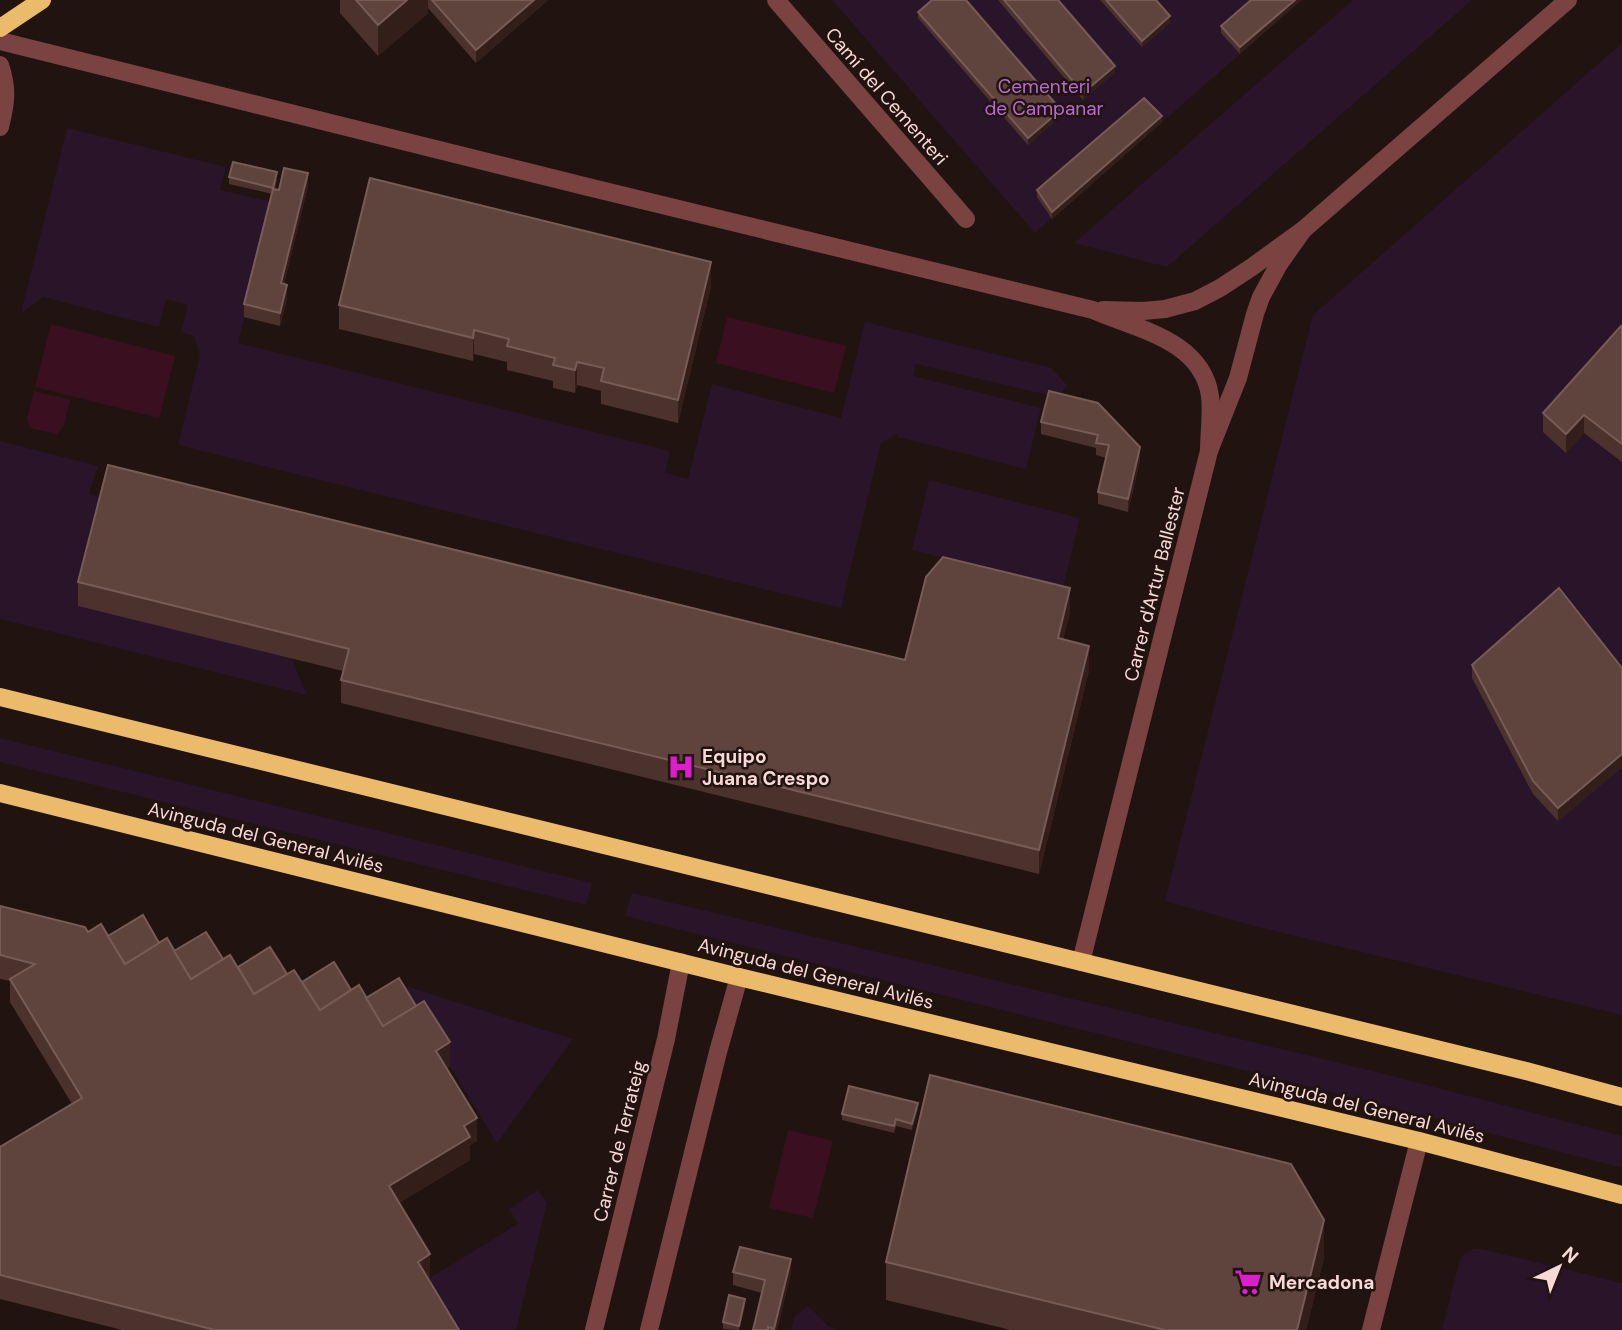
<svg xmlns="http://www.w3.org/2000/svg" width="1622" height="1330" font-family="'DM Sans',sans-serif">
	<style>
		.green { fill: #29142a }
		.water { fill: #3a1020 }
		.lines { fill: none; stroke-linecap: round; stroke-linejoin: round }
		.minor { stroke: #7a4341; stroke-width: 18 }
		.major { stroke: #ebba6b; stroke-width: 18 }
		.wall { fill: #4c322c }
		.shaded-wall { fill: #331e19 }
		.building { fill: #5f443e; stroke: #775b56; stroke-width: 2 }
		.labels { text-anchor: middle; stroke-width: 5; stroke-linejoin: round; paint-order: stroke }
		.park-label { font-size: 19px; fill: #b66bd0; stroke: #211310 }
		.street-label { font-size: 19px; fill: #f9d9d5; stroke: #211310 }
		.poi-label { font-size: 19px; font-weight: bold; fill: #f9d9d5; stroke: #211310; text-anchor: start }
	</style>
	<rect width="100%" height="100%" fill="#211310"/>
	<g class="green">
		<polygon points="832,0 1302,0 1035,233"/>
		<polygon points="1353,0 1472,0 1167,267 1074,243"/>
		<polygon points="1622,43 1622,1015 1254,926 1165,901 1313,315"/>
		<polygon points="67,128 226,167 220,190 273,202 238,343 670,451 665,473 688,479 712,384 841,418 865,322 1052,368 1068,386 1056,397 916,364 913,376 1041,408 1026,469 898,437 898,433 881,443 841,608 178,445 200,355 194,336 181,332 188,305 166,299 159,327 43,297 21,313"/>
		<polygon points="0,441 98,466 89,494 105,498 292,659 307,695 0,619"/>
		<polygon points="929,480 1080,518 1063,588 912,550"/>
		<polygon points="0,738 592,883 586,905 0,762"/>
		<polygon points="632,893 1369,1070 1622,1136 1622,1168 1355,1098 625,916"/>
		<polygon points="399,984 573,1039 497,1143"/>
		<polygon points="538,1190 547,1203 516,1330 445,1330 418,1285 518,1224 509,1209"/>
		<polygon points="1473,1249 1481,1249 1622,1283 1622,1330 1442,1330 1459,1262 1462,1256"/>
		<polygon points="808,1306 828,1326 838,1330 791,1330 794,1317"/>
	</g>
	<g class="water">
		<polygon points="727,317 846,346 834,393 716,363"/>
		<polygon points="51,324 175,356 159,418 35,387"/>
		<polygon points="34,391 70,400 63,428 57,434 30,428 27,419"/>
		<polygon points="788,1130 833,1141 813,1218 769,1208"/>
	</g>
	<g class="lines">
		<g class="minor">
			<polyline points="776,0 966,219"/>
			<path d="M0,41L584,186L1093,310C1136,329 1202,340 1210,396C1212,412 1209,435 1209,451"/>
			<path d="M0,65C8,89 6,103 0,127"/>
			<polyline points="1103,310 1143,311 1165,309 1195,301 1220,288 1252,267 1303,230 1568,0"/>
			<polyline points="1081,962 1209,451 1238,378 1255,314 1261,297 1279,264 1303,230"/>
			<polyline points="594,1330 666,1039 681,962"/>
			<polyline points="649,1330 718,1052 739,977"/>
			<polyline points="1371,1330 1419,1141"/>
		</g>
		<g class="major">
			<polyline points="0,28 42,0"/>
			<polyline points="0,697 1526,1071 1622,1097"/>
			<polyline points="0,793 739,977 1419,1141 1622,1195"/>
		</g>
	</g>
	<g class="wall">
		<polygon points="340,0 548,0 476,63 428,8 428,13 378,56 340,13"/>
		<polygon points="998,0 1058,0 1115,72 1083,100"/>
		<polygon points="1100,0 1156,0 1170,23 1142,47"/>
		<polygon points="1251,0 1240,54 1221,33 1221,26"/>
		<polygon points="918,12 1061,116 1028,145 918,18"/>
		<polygon points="1162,122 1052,219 1037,197 1037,190"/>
		<polygon points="229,177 277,179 275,189 279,190 308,186 284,284 287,298 280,326 244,317 244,304 272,194 229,184"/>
		<polygon points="711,286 678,423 601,404 601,391 577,385 575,393 553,388 553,381 507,370 507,362 474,354 473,361 339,329 339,305"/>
		<polygon points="1622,327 1622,462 1584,433 1566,453 1543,432 1543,413"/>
		<polygon points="1049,391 1140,460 1128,512 1098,504 1098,492 1106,458 1096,455 1096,448 1041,434 1041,422"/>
		<polygon points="78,582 905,660 1070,612 1063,640 1089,670 1039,874 341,703 341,680 343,671 78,606"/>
		<polygon points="1472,665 1622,668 1622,767 1558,821 1533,794 1472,678"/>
		<polygon points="0,906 88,932 108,936 159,943 174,951 223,959 238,967 287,974 302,982 351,990 366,998 450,1066 447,1068 477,1141 470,1145 470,1160 399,1203 430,1278 428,1279 459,1330 122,1330 0,1299 0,1147 72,1104 10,1002 10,981 0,979"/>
		<polygon points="918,1110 912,1130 896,1126 894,1133 842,1120 842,1114"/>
		<polygon points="1324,1258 1306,1330 1011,1330 886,1300 886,1262"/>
		<polygon points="733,1272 791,1272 777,1330 753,1330 762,1293 733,1285"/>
		<polygon points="745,1306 739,1330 723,1329 723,1322"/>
	</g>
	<g class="shaded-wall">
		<polygon points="407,0 428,0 428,13 378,56 378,25"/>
		<polygon points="534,0 548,0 476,63 476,50"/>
		<polygon points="1295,0 1302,0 1240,54 1240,47"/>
		<polygon points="1170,16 1170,23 1142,47 1142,41"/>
		<polygon points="1115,66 1115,72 1083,100 1083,93"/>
		<polygon points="1061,110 1061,116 1028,145 1028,138"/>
		<polygon points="1162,116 1162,122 1052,219 1052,212"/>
		<polygon points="308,173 308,186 281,296 281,283"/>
		<polygon points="711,262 711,286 678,423 678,400"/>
		<polygon points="287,285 287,298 280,326 280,313"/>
		<polygon points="474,330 474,354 473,361 473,338"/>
		<polygon points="577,362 577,385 575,393 575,370"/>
		<polygon points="1584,415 1584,433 1566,453 1566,434"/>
		<polygon points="1140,447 1140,460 1128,512 1128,499"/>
		<polygon points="1070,588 1070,612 1058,662 1058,638"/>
		<polygon points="1089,646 1089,670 1039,874 1039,850"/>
		<polygon points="1622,754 1622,767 1558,821 1558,808"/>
		<polygon points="450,1042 450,1066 436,1074 436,1051"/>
		<polygon points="918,1103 918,1110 912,1130 912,1124"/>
		<polygon points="477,1118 477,1141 470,1145 470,1160 389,1209 389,1186 464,1126"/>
		<polygon points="1324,1220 1324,1258 1306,1330 1297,1330"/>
		<polygon points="430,1254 430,1278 418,1285 418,1262"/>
		<polygon points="791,1259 791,1272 777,1330 774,1330"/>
		<polygon points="745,1299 745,1306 739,1330 739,1326"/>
	</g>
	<g class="building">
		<polygon points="356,0 407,0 378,25"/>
		<polygon points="432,0 534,0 476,50"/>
		<polygon points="932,0 966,0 1061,110 1028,138 918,12"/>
		<polygon points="1004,0 1058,0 1115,66 1083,93"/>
		<polygon points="1106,0 1156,0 1170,16 1142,41"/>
		<polygon points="1251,0 1295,0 1240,47 1221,26"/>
		<polygon points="1144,98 1162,116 1052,212 1037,190"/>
		<polygon points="233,162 277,172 273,188 229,177"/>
		<polygon points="284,168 308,173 281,283 287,285 280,313 244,304 273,189 279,190"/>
		<polygon points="370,178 711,262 678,400 601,381 604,368 577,362 575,370 553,365 555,358 507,346 509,339 474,330 473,338 339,305"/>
		<polygon points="1621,326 1622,327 1622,444 1584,415 1566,434 1543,413"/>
		<polygon points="1049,391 1098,403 1140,447 1128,499 1098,492 1109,445 1096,443 1098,435 1041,422"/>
		<polygon points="108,465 905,660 926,577 943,557 1070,588 1058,638 1089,646 1039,850 341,680 349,649 78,582"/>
		<polygon points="1559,588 1622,668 1622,754 1558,808 1533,781 1472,665"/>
		<polygon points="0,906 85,927 88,932 101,924 125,964 167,938 191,979 230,955 254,994 294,970 320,1010 359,985 383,1026 424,1001 450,1042 436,1051 477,1118 464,1126 470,1137 389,1186 430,1254 418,1262 459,1330 215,1330 0,1275 0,1147 82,1098 10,979 35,964 0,955"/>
		<polygon points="143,915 159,943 125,964 108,936"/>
		<polygon points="206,932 223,959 191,979 174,951"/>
		<polygon points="270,947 287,974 254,994 238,967"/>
		<polygon points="334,962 351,990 320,1010 302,982"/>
		<polygon points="399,978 416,1006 383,1026 366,998"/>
		<polygon points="930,1075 1291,1164 1324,1220 1297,1330 1165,1330 886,1262"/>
		<polygon points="849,1086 918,1103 912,1124 896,1119 894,1126 842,1114"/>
		<polygon points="740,1247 791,1259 774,1329 768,1327 768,1330 753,1330 765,1280 733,1272"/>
		<polygon points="729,1295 745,1299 739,1326 723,1322"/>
	</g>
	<defs>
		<g id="hospital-bare" transform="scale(2.1)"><path d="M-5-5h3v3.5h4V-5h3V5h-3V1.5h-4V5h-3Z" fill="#de1dcc" stroke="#211310" stroke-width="2.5" paint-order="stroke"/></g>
		<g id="supermarket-bare" transform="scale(2.1)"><path d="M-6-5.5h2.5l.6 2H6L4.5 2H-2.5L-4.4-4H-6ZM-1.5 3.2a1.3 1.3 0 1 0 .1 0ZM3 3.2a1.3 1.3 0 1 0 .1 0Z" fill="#de1dcc" stroke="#211310" stroke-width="2.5" paint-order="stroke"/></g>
	</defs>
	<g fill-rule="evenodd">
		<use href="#hospital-bare" x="681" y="767"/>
		<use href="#supermarket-bare" x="1248" y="1282"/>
	</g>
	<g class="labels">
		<g class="park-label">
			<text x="1044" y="93">Cementeri<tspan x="1044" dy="22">de Campanar</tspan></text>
		</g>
		<g class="street-label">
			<text transform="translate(887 96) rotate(49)" y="7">Camí del Cementeri</text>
			<text transform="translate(1154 584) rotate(-76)" y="7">Carrer d'Artur Ballester</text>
			<text transform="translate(266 837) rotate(14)" y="7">Avinguda del General Avilés</text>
			<text transform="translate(816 973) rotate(14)" y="7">Avinguda del General Avilés</text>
			<text transform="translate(1367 1107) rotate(14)" y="7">Avinguda del General Avilés</text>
			<text transform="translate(619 1141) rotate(-76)" y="7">Carrer de Terrateig</text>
		</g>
		<g class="poi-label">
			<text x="702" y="763">Equipo<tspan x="702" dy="22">Juana Crespo</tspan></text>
			<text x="1269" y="1289">Mercadona</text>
		</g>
	</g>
	<g transform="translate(1559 1267) rotate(43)" stroke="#211310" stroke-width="5" paint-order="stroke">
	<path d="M0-5L12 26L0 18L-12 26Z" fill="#f9d9d5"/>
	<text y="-10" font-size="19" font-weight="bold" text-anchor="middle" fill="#f9d9d5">N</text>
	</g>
</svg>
